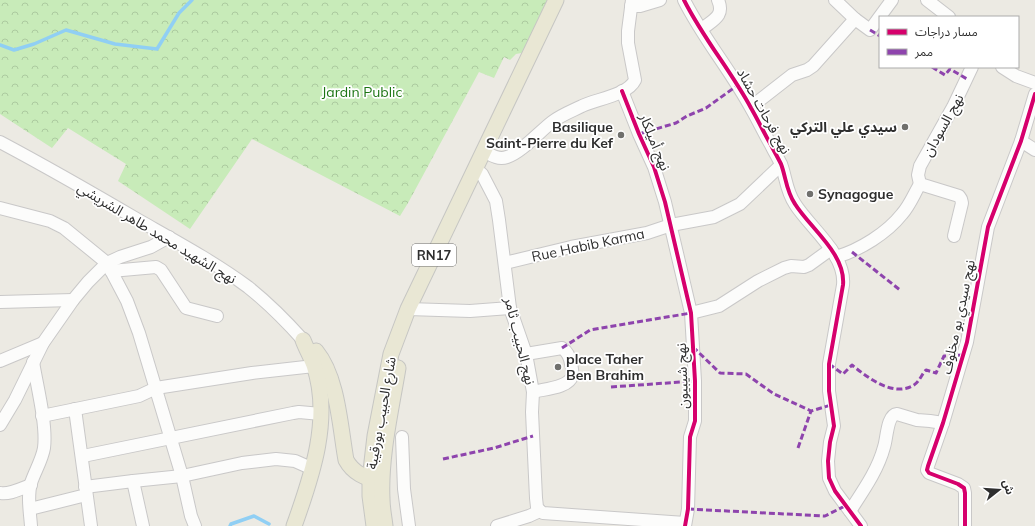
<svg xmlns="http://www.w3.org/2000/svg" width="1035" height="526" font-family="Mulish,'Noto Sans Arabic',sans-serif">
	<style>
		.park { fill: url(#park-crowns) }
		.lines { fill: none; stroke-linecap: round; stroke-linejoin: round }
		.stream { stroke: #90cff4; stroke-width: 3.5 }
		.minor-casing { stroke: #c9c8c8; stroke-width: 14 }
		.major-casing { stroke: #c6c6c3; stroke-width: 17 }
		.minor { stroke: #fcfcfb; stroke-width: 12 }
		.major { stroke: #e9e7d4; stroke-width: 15 }
		.quiet { stroke: #8e44ad; stroke-width: 3; stroke-dasharray: 6 3; stroke-linecap: butt }
		.cycleway-casing { stroke: #fff; stroke-width: 6 }
		.cycleway { stroke: #d6006c; stroke-width: 4 }
		.poi-dot { fill: #70706d; stroke: #fff; stroke-width: 1.5 }
		.labels { text-anchor: middle; stroke-width: 3.5; stroke-linejoin: round; paint-order: stroke }
		.shield { fill: #fff; stroke: #6d6d6d; stroke-width: 1 }
		.shield-label { font-size: 13px; font-weight: bold; fill: #2e2e2e }
		.park-label { font-size: 14px; fill: #1c7513; stroke: #fff }
		.street-label { font-size: 14px; fill: #2e2e2e; stroke: #fff }
		.poi-label { font-size: 14px; font-weight: bold; fill: #2e2e2e; stroke: #fff; text-anchor: end }
	</style>
	<defs>
		<pattern id="park-crowns" width="20" height="18" patternUnits="userSpaceOnUse"><rect width="20" height="18" fill="#c8ebb9"/><path d="M2 6a3 3 0 1 1 6 0M12 15a3 3 0 1 1 6 0" fill="none" stroke="#acca9f"/></pattern>
	</defs>
	<rect width="100%" height="100%" fill="#eceae3"/>
	<polygon class="park" points="0,0 552,0 527,52 516,54 510,60 504,57 494,78 479,72 408,203 400,216 252,139 190,229 118,181 126,164 68,128 52,148 0,114"/>
	<g class="lines">
		<g class="stream">
			<polyline points="0,45 14,50 34,44 66,30 115,44 157,49 179,13 192,0"/>
			<polyline points="230,526 231,524 254,516 269,524"/>
		</g>
		<g class="minor-casing">
			<g id="minor">
				<path d="M684,0C703,38 731,71 751,108C758,120 764,133 771,145C774,151 778,158 781,164C786,177 786,191 795,204C810,228 846,254 843,285L829,364V391L834,426L830,442L828,461L829,478L835,491L861,526"/>
				<polyline points="835,0 855,19 870,30 892,0"/>
				<polyline points="927,0 949,17"/>
				<polyline points="631,6 640,6 660,0"/>
				<path d="M702,29C713,20 725,16 718,0"/>
				<polyline points="1002,67 1016,76 1035,83"/>
				<polyline points="622,91 639,134 654,167 665,202 691,313 695,381 695,421 690,437 688,509 685,526"/>
				<polyline points="751,107 792,75 807,70 813,66 855,19"/>
				<polyline points="1021,141 1035,150"/>
				<path d="M0,142C47,167 94,194 140,221C177,242 214,262 248,287C268,303 286,321 303,340"/>
				<path d="M484,151C491,155 498,160 507,157C522,152 539,132 552,122C561,115 572,111 582,106C597,99 628,95 635,80L628,43V31L632,0"/>
				<polyline points="475,168 482,174 496,201 499,220 510,308 526,354 533,392 532,412 536,498 537,507 540,511"/>
				<polyline points="920,184 918,175 920,166 953,107 972,67"/>
				<polyline points="920,184 959,196 961,199 962,203 954,236"/>
				<polyline points="0,208 50,221 64,228 107,263 127,301 139,333 182,476 191,516 195,526"/>
				<path d="M836,257C860,250 887,233 902,214C910,205 914,194 920,184"/>
				<polyline points="505,263 571,247 647,233 671,225 714,217 740,204 781,165"/>
				<polyline points="111,271 156,267 161,270 186,308 217,316"/>
				<polyline points="0,302 73,300"/>
				<polyline points="408,309 470,311 510,308"/>
				<polyline points="691,313 719,306 758,281 784,268 791,266 804,267 809,265 831,249"/>
				<path d="M526,354L562,348C568,352 570,357 571,364C572,368 573,372 572,376C569,388 543,389 533,392"/>
				<polyline points="0,361 43,343"/>
				<polyline points="75,409 91,526"/>
				<polyline points="42,416 139,396 156,388 252,373 314,366"/>
				<polyline points="0,425 15,400 43,343 73,300 88,282 107,263 120,257 151,247 169,237"/>
				<polyline points="402,437 404,489 409,526"/>
				<polyline points="83,456 293,413 299,412 321,414"/>
				<polyline points="133,481 182,476 242,463 276,459 295,461 313,469"/>
				<polyline points="85,487 133,481 143,526"/>
				<path d="M0,493C10,495 22,488 31,485"/>
				<polyline points="30,509 86,495"/>
				<polyline points="540,511 543,513 685,523"/>
				<path d="M850,511C863,491 878,470 884,447C887,438 887,415 897,414L917,420L930,421L943,423"/>
				<path d="M31,526C30,512 27,496 31,483C35,471 42,460 44,448C47,425 37,386 33,362"/>
				<polyline points="497,526 529,516 540,511"/>
				<polyline points="965,526 965,493 964,488 958,484 929,473 927,470 928,466 943,423 967,342 988,227 1021,141 1035,94"/>
			</g>
		</g>
		<g class="major-casing">
			<g id="major">
				<path d="M316,351C338,378 340,427 346,460C353,473 365,478 379,481"/>
				<path d="M294,526C312,476 332,418 314,365C311,357 306,348 303,340"/>
				<polyline points="374,526 370,496 370,479 375,436 391,354 408,309 556,0"/>
				<path d="M385,526C384,517 382,508 382,499C380,457 391,410 398,368"/>
			</g>
		</g>
		<use href="#minor" class="minor"/>
		<use href="#major" class="major"/>
		<g class="quiet">
			<polyline points="870,30 880,36"/>
			<polyline points="932,67 945,75 950,69 967,79"/>
			<polyline points="639,134 676,123 687,116 706,108 738,85"/>
			<polyline points="852,252 900,290"/>
			<polyline points="693,347 720,373 746,374 774,394 811,411 831,405"/>
			<polyline points="562,348 590,330 691,313"/>
			<path d="M829,364L843,374L852,365C867,377 893,398 914,385C919,382 922,374 926,370L936,373L944,356L963,355"/>
			<polyline points="611,387 695,381"/>
			<polyline points="798,448 811,411"/>
			<polyline points="443,459 494,448 533,436"/>
			<polyline points="688,509 825,516 845,506"/>
		</g>
		<g class="cycleway-casing">
			<g id="cycleway">
				<path d="M684,0C703,38 731,71 751,108C758,120 764,133 771,145C774,151 778,158 781,164C786,177 786,191 795,204C810,228 846,254 843,285L829,364V391L834,426L830,442L828,461L829,478L835,491L861,526"/>
				<polyline points="622,91 639,134 654,167 665,202 691,313 695,381 695,421 690,437 688,509 685,526"/>
				<polyline points="965,526 965,493 964,488 958,484 929,473 927,470 928,466 943,423 967,342 988,227 1021,141 1035,94"/>
			</g>
		</g>
		<use href="#cycleway" class="cycleway"/>
	</g>
	<g class="poi-dot">
		<circle cx="905" cy="127" r="4"/>
		<circle cx="621" cy="135" r="4"/>
		<circle cx="810" cy="194" r="4"/>
		<circle cx="558" cy="367" r="4"/>
	</g>
	<g class="labels">
		<rect class="shield" x="412" y="244" width="44" height="22" rx="3"/>
		<g class="shield-label">
			<text x="434" y="260">RN17</text>
		</g>
		<g class="park-label">
			<text x="362" y="97">Jardin Public</text>
		</g>
		<g class="street-label">
			<text transform="translate(764 111) rotate(61)" y="5">نهج فرحات حشاد</text>
			<text transform="translate(943 125) rotate(-61)" y="5">نهج السودان</text>
			<text transform="translate(655 142) rotate(68)" y="5">نهج أميلكار</text>
			<text transform="translate(157 233) rotate(31)" y="5">نهج الشهيد محمد طاهر الشريشي</text>
			<text transform="translate(588 245) rotate(-12)" y="5">Rue Habib Karma</text>
			<text transform="translate(958 317) rotate(-78)" y="5">نهج سيدي بو مخلوف</text>
			<text transform="translate(520 341) rotate(76)" y="5">نهج الحبيب ثامر</text>
			<text transform="translate(682 376) rotate(-92)" y="5">نهج شيبيون</text>
			<text transform="translate(381 413) rotate(-80)" y="5">شارع الحبيب بورقيبة</text>
		</g>
		<g class="poi-label">
			<text x="613" y="132">Basilique<tspan x="613" dy="16">Saint-Pierre du Kef</tspan></text>
			<text x="897" y="132">سيدي علي التركي</text>
			<text x="818" y="199" text-anchor="start">Synagogue</text>
			<text x="566" y="364" text-anchor="start">place Taher<tspan x="566" dy="16">Ben Brahim</tspan></text>
		</g>
	</g>
	<rect x="879" y="16" width="140" height="52" fill="#ffffff" stroke="#ababab"/>
	<rect x="887" y="29" width="20" height="6" fill="#d6006c" stroke="#ababab"/>
	<text x="915" y="36" font-size="12" fill="#2e2e2e">مسار دراجات</text>
	<rect x="887" y="49" width="20" height="6" fill="#8e44ad" stroke="#ababab"/>
	<text x="915" y="56" font-size="12" fill="#2e2e2e">ممر</text>
	<g transform="translate(999 490) rotate(73)" stroke="#ffffff" stroke-width="3" paint-order="stroke">
	<path d="M0-3L7 15L0 10L-7 15Z" fill="#2e2e2e"/>
	<text y="-6" font-size="11" font-weight="bold" text-anchor="middle" fill="#2e2e2e">ش</text>
	</g>
</svg>
